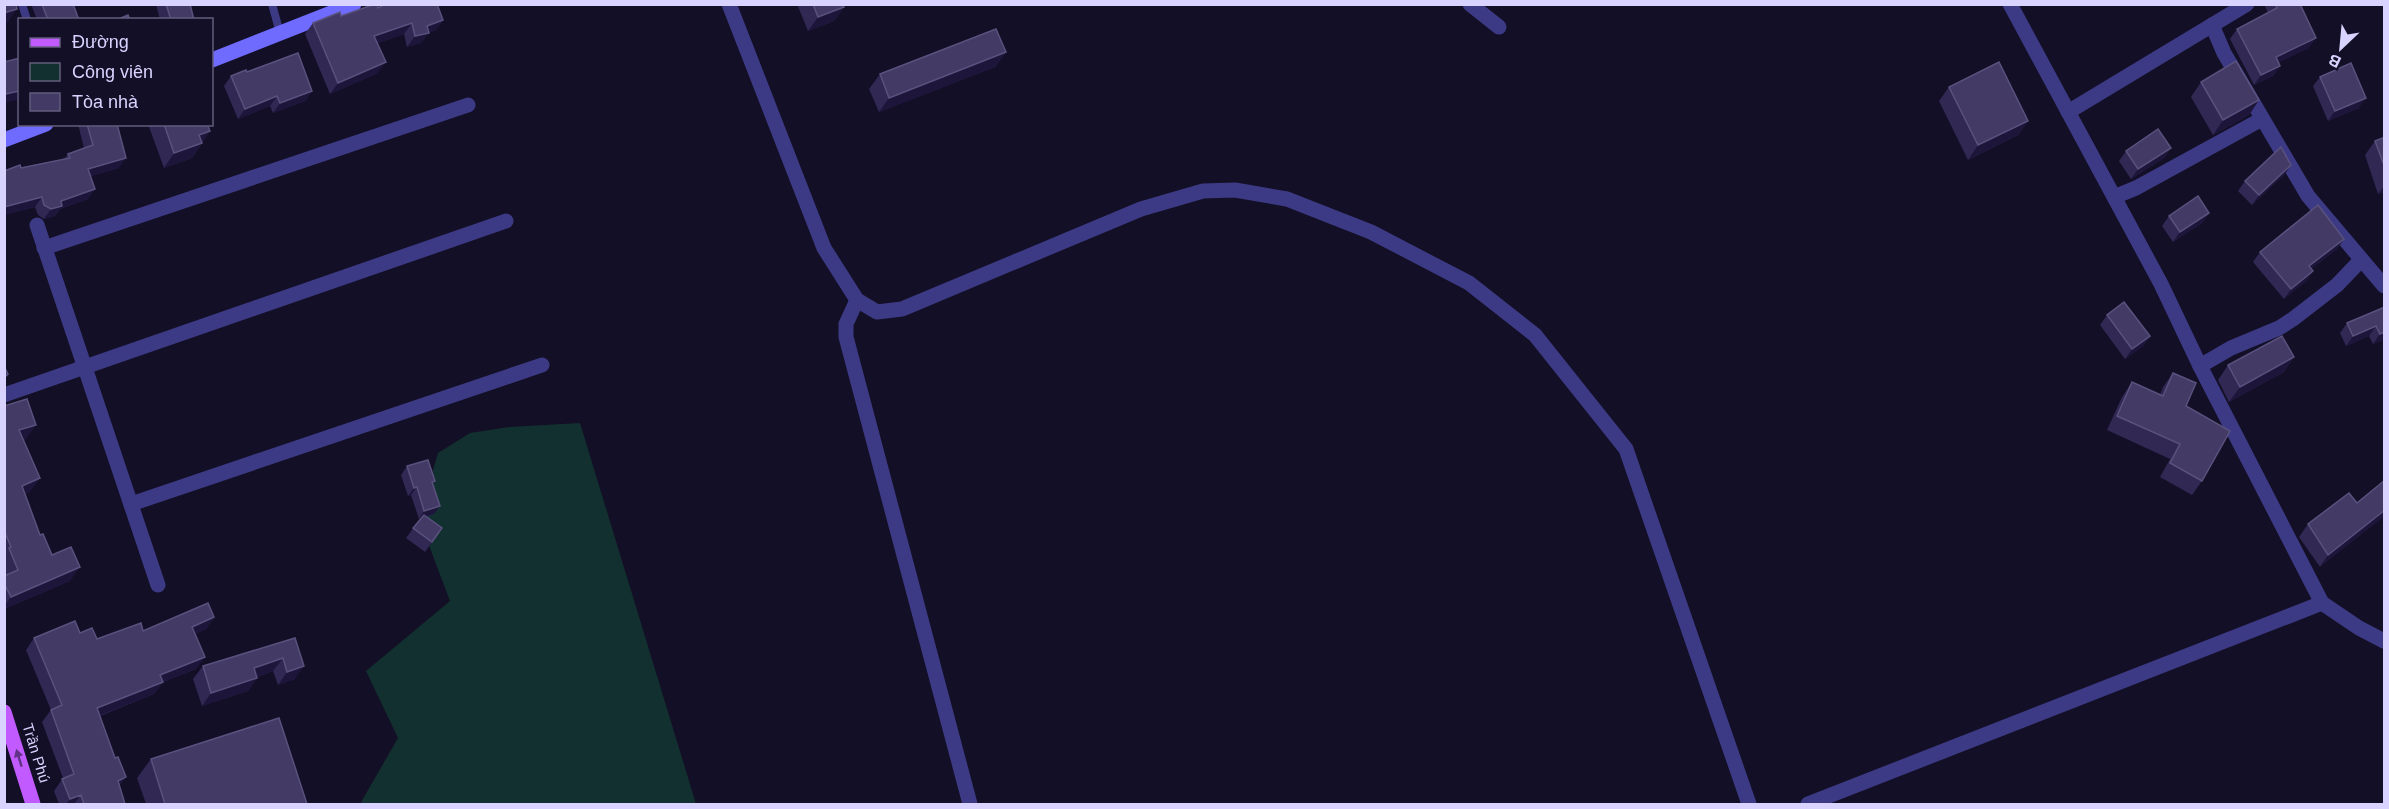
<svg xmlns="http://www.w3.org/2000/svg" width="2389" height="809" font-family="Helvetica,sans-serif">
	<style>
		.green { fill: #12302f }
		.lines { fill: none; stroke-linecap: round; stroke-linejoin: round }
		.lane { stroke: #3d3a85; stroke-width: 8 }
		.street { stroke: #3d3a85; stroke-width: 15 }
		.secondary { stroke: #6f6bff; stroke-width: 15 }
		.primary { stroke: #c25bff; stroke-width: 15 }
		.wall { fill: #312854 }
		.shaded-wall { fill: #1d163a }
		.building { fill: #433a66; stroke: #5a527e; stroke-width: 1.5 }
		.oneway { fill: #623188 }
		.labels { text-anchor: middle; stroke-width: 4.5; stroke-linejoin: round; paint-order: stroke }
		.street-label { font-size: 15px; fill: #d9d4ff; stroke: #130f26 }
	</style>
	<rect width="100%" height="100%" fill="#130f26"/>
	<polygon class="green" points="580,423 696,804 360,804 398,738 366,671 450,601 419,519 438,453 470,433 509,427"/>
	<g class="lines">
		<g class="lane">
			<polyline points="22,4 27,20"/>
			<polyline points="272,4 280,33"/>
		</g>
		<g class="street">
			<polyline points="729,4 824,248 857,300 877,312 902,309 1141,209 1203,191 1235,190 1287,199 1371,232 1469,283 1535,335 1626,449 1749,804"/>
			<polyline points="1470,4 1499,27"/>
			<polyline points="2010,4 2161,284 2200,366 2322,603 2359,628 2384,641"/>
			<polyline points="2212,25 2224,53 2308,196 2384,286"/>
			<polyline points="2068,112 2247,4"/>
			<polyline points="2114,197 2136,188 2262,119"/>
			<polyline points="37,225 158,585"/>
			<polyline points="44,248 468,105"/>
			<polyline points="857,300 846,324 846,337 970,804"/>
			<polyline points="2200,366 2231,348 2279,328 2293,319 2337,285 2361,260"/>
			<polyline points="4,395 506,221"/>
			<polyline points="131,504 542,365"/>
			<polyline points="1808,804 2322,603"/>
		</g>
		<g class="secondary">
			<polyline points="212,60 354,4"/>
			<polyline points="4,140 46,124"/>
		</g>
		<polyline class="primary" points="4,712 33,804"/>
	</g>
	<g class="wall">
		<polygon points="31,4 75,4 74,5 79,20 37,20"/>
		<polygon points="156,4 190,4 194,20 160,20"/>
		<polygon points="797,4 843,4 844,7 834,21 808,31"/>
		<polygon points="2264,4 2300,4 2309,48 2279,62 2280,66 2273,76 2254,85 2230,39 2237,29 2268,13"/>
		<polygon points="378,8 443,20 436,30 428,33 421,43 407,47 404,34 378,43 378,73 330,94 305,34 313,23"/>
		<polygon points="1006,52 995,67 879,112 869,89 880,74"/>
		<polygon points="247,72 312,91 305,101 273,113 270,106 238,119 224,86 231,76"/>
		<polygon points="2320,77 2359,108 2328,121 2313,86"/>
		<polygon points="2201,82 2259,100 2249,115 2213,135 2191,97"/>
		<polygon points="1949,87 2028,121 2018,135 1968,160 1939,101"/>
		<polygon points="78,124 117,124 119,168 91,176 88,199 60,209 55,216 44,219 38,215 35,207 4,215 4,171 64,159 68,154 84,148"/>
		<polygon points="148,124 207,124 210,131 192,158 164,168"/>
		<polygon points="2385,137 2385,192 2378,194 2365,155 2375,141"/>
		<polygon points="2171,148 2164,158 2131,179 2119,161 2126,151"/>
		<polygon points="2291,165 2284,175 2252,205 2238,191 2245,181"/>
		<polygon points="2209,213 2202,223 2173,242 2162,226 2169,216"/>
		<polygon points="2344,239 2337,249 2311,269 2313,271 2306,281 2284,299 2253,262 2260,252"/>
		<polygon points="2385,307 2385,339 2373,344 2369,336 2346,346 2340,333 2347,323"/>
		<polygon points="2107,315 2150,336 2143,346 2125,359 2100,325"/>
		<polygon points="2294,357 2284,372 2229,402 2218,380 2228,365"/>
		<polygon points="2173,373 2186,406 2202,481 2192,495 2160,477 2170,459 2107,430 2122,397 2132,382 2160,395 2163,387"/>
		<polygon points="4,406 26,439 23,440 30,492 25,494 40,535 52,555 70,581 4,609"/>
		<polygon points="407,466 435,481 432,484 434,514 426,517 442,528 425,552 406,538 421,518 419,519 411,495 408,496 401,475"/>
		<polygon points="2385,480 2320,567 2299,537 2308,524 2357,503"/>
		<polygon points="214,617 206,629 195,634 196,669 163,682 154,694 100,716 125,804 59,804 54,791 63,778 42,722 51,710 26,650 34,638 80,633 97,639"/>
		<polygon points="295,638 295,679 278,685 273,671 257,677 257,678 248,691 202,706 193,679 203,666"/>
		<polygon points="151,759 307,804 146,804 137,778"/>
	</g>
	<g class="shaded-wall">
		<polygon points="844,7 834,21 808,31 818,17"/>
		<polygon points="17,9 7,23 4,24 4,13"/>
		<polygon points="443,20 436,30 428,33 421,43 407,47 415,36 427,26"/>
		<polygon points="412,23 404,34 367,47 374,36"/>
		<polygon points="2316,38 2309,48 2269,67 2276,57"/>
		<polygon points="1006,52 995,67 879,112 889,98"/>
		<polygon points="386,62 378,73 330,94 338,83"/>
		<polygon points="2280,66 2273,76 2254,85 2261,75"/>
		<polygon points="20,91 20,99 4,103 4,94"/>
		<polygon points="312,91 305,101 273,113 280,103"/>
		<polygon points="277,96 270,106 238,119 245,109"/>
		<polygon points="2366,98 2359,108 2328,121 2335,111"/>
		<polygon points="2259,100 2249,115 2213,135 2223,120"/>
		<polygon points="2028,121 2018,135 1968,160 1978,145"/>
		<polygon points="210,131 192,158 164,168 174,153 199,135"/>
		<polygon points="2171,148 2164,158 2131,179 2138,169"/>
		<polygon points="126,158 119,168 81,179 88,169"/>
		<polygon points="2291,165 2284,175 2252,205 2259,195"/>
		<polygon points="2385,185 2385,192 2378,194"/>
		<polygon points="95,189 88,199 60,209 55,216 44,219 51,209 61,201"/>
		<polygon points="42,197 35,207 4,215 4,207"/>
		<polygon points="2209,213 2202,223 2173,242 2180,232"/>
		<polygon points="2344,239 2337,249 2302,276 2309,266"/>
		<polygon points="2313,271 2306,281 2284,299 2291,289"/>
		<polygon points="2376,326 2369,336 2346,346 2353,336"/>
		<polygon points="2385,332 2385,339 2373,344 2380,334"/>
		<polygon points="2150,336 2143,346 2125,359 2132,349"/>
		<polygon points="2294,357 2284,372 2229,402 2240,387"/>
		<polygon points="36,425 26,439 9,444 19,430"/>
		<polygon points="40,478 30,492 12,500 22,486"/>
		<polygon points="417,487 411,495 408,496 414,488"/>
		<polygon points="440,506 434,514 419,519 424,511"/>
		<polygon points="2385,510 2385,516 2320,567 2328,555"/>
		<polygon points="80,567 70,581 4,609 4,606 11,597"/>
		<polygon points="214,617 206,629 184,639 192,627"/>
		<polygon points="205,657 196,669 151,687 160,675"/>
		<polygon points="283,658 273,671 245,681 254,668"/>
		<polygon points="304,666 295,679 278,685 287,672"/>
		<polygon points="257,678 248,691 202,706 211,693"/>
		<polygon points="163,682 154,694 88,720 97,708"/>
		<polygon points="126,777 117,789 118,781"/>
		<polygon points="81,795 74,804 66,804 70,799"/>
	</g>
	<g class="building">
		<polygon points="4,4 16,4 17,9 4,13"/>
		<polygon points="42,4 73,4 79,20 48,20"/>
		<polygon points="166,4 190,4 194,20 171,20"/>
		<polygon points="375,4 377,4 378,8 386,4 437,4 443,20 427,26 429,33 415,36 412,23 374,36 386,62 338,83 313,23 340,12 341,16"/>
		<polygon points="813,4 843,4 844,7 818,17"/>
		<polygon points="2275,4 2300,4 2316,38 2276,57 2280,66 2261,75 2237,29 2277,8"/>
		<polygon points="128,15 130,20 116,20"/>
		<polygon points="996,29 1006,52 889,98 880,74"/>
		<polygon points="298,53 312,91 280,103 277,96 245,109 231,76 246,70 247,72"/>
		<polygon points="20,58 20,91 5,94 4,62"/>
		<polygon points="2236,61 2259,100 2223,120 2201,82"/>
		<polygon points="1999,62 2028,121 1978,145 1949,87"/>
		<polygon points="2351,63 2366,98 2335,111 2320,77"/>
		<polygon points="87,124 117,124 126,158 88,169 95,189 61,201 62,206 51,209 44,205 42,197 4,207 4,171 20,165 21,168 70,158 68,154 93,145"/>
		<polygon points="164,124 207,124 210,131 199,135 202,143 174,153"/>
		<polygon points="2158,129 2171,148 2138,169 2126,151"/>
		<polygon points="2385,137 2385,168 2375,141"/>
		<polygon points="2281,147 2291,165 2259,195 2245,181"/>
		<polygon points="2198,196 2209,213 2180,232 2169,216"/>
		<polygon points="2318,205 2344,239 2309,266 2313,271 2291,289 2260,252"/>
		<polygon points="2124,302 2150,336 2132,349 2107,315"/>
		<polygon points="2385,307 2385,332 2380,334 2376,326 2353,336 2347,323"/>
		<polygon points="2282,336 2294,357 2240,387 2228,365"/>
		<polygon points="4,366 8,374 4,378"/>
		<polygon points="2173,373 2196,383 2186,406 2230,431 2202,481 2170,463 2180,444 2117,416 2132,382 2163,396"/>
		<polygon points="27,399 36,425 19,430 40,478 22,486 40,535 43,534 52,555 71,547 80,567 11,597 4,583 4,576 18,570 9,548 11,547 4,530 4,406"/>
		<polygon points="428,460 435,481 432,482 440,506 424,511 417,487 414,488 407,466"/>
		<polygon points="2385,480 2385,510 2328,555 2308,524 2349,493 2357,503"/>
		<polygon points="424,515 442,528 432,542 413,528"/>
		<polygon points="208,603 214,617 192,627 205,657 160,675 163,682 97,708 115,758 118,757 126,777 118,781 125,804 84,804 81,795 70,799 62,779 74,774 51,710 62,705 34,638 75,621 80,633 92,628 97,639 141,623 143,631"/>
		<polygon points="295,638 304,666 287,672 283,658 254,668 257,678 211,693 203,666"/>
		<polygon points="279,718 307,804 165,804 151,759"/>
	</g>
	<defs><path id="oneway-solid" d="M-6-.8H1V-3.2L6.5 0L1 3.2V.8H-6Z" transform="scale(1.5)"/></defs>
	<use class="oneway" href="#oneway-solid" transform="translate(19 758) rotate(-107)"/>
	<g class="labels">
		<g class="street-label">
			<text transform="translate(36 753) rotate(73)" y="5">Trần Phú</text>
		</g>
	</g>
	<rect width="2389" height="809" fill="none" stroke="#d9d4ff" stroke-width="12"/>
	<rect x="18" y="18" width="195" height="108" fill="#130f26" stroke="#625e7d" stroke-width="1.5"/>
	<rect x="30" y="38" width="30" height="9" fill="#c25bff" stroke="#625e7d" stroke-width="1.5"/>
	<text x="72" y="48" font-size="18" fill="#d9d4ff">Đường</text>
	<rect x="30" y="63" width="30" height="18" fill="#12302f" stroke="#625e7d" stroke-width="1.5"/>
	<text x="72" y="78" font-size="18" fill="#d9d4ff">Công viên</text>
	<rect x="30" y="93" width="30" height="18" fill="#433a66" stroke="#625e7d" stroke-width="1.5"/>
	<text x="72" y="108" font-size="18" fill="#d9d4ff">Tòa nhà</text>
	<g transform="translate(2341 48) rotate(206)" stroke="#130f26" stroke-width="4.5" paint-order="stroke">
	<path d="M0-4.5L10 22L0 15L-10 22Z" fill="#d9d4ff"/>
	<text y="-9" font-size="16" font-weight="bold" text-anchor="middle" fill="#d9d4ff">B</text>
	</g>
</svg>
